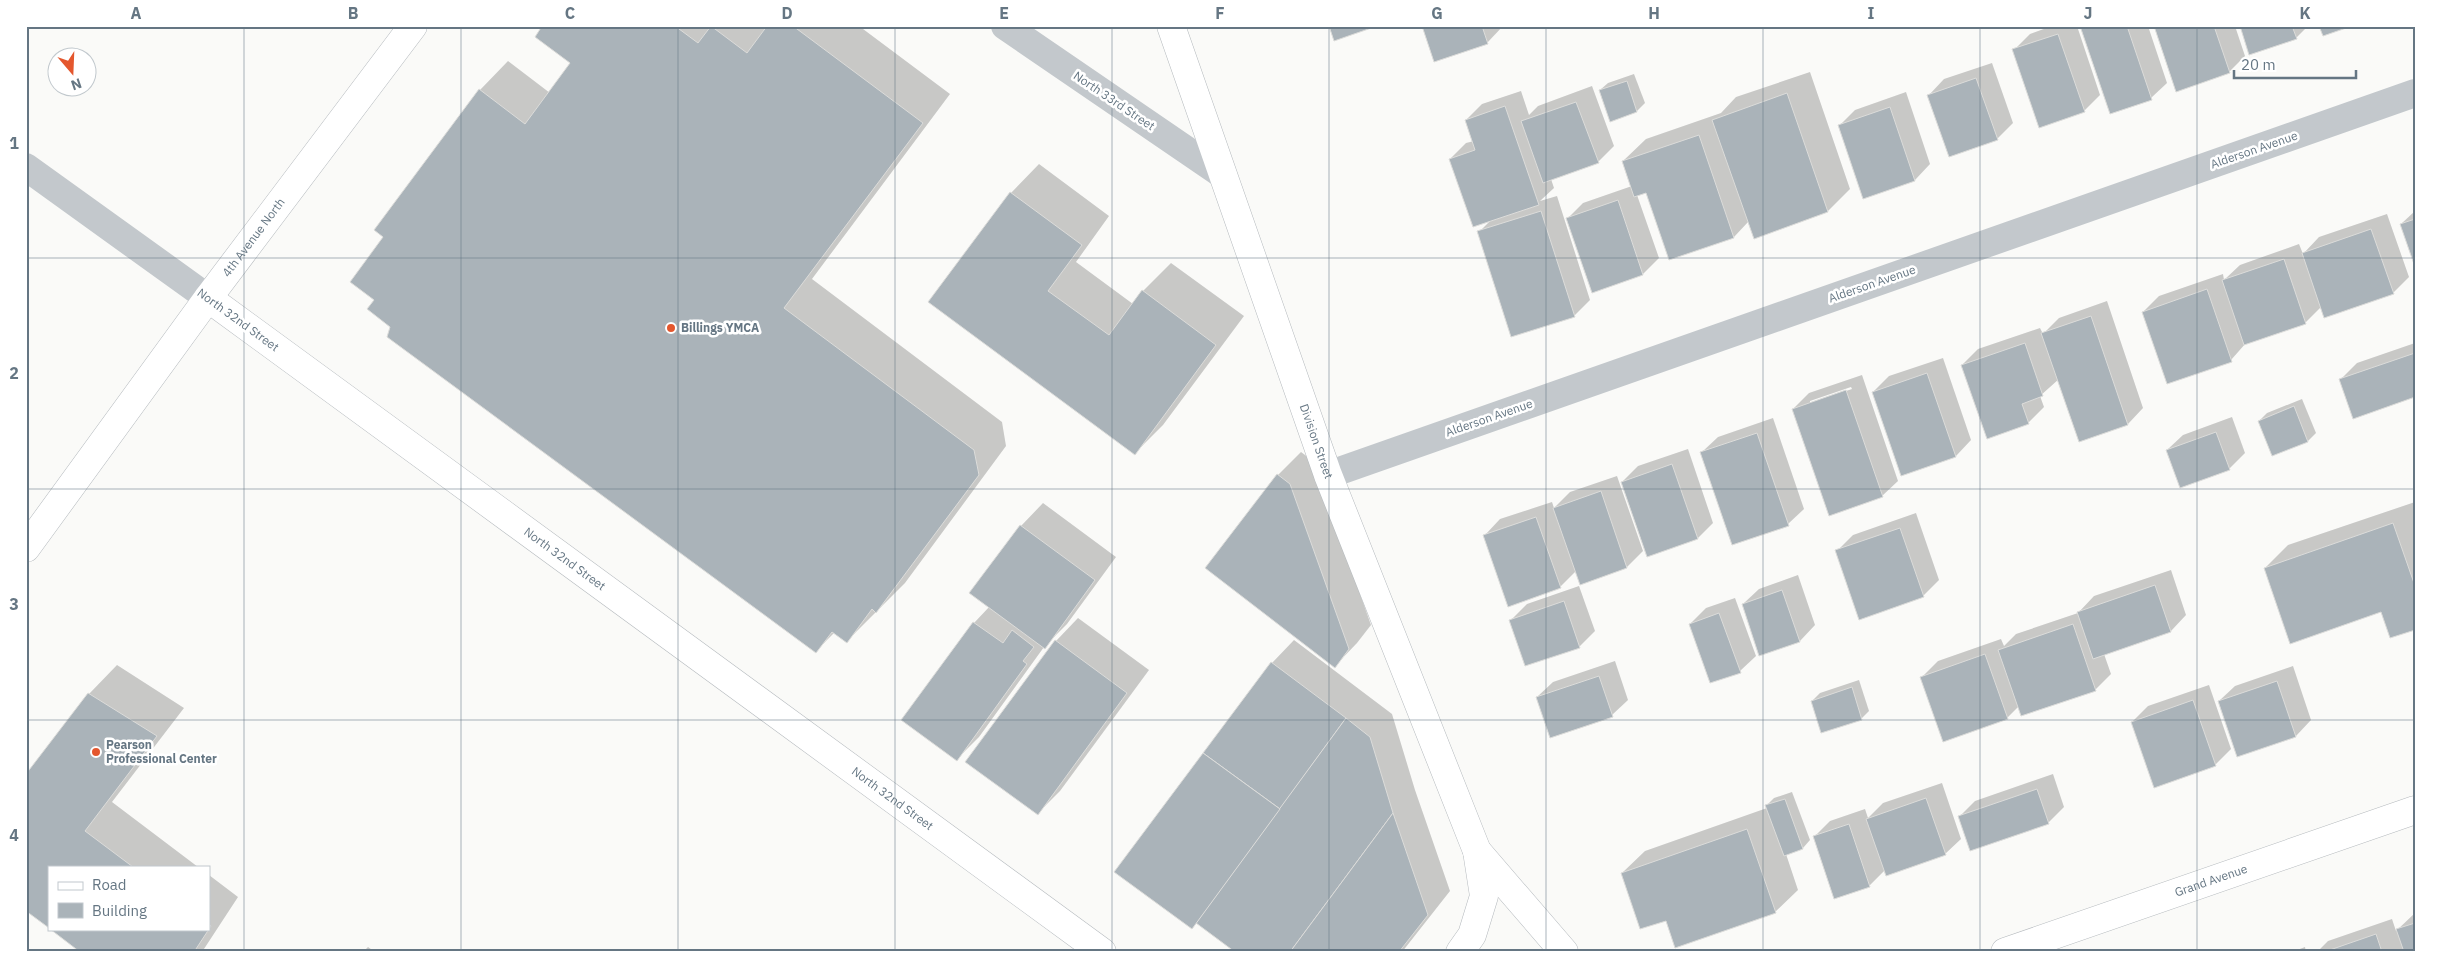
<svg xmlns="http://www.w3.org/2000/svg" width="2441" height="978" font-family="'IBM Plex Sans',sans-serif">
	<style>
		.shadow { fill: #0003; fill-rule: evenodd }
		.building { fill: #aab3b9; stroke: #dcdcda }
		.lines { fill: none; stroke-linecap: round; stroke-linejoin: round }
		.major-casing { stroke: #b5babe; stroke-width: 29 }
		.minor { stroke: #c3c8cc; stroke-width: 28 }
		.major { stroke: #fff; stroke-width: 28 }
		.grid { fill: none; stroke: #657683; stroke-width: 1; stroke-opacity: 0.55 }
		.poi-dot { fill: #e4572e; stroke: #fff; stroke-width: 2 }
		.labels { text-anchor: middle; stroke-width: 5; stroke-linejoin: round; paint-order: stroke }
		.street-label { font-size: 12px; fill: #657683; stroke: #fff }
		.poi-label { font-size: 12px; font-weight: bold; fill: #657683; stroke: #fff; text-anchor: start }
		.neatline { fill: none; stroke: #657683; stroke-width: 2 }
		.grid-label { font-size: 16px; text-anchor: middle; font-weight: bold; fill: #657683 }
	</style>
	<rect width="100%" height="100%" fill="#fafaf8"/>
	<g class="shadow">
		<polygon points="544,26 859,26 950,94 812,279 1002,422 1006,446 905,583 847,641 835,632 816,651 391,326 376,300 385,237 480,90 508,61 550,93 572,63"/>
		<polygon points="1424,26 1503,26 1487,43"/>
		<polygon points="2052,26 2077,26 2100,95 2084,111 2014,50 2030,34"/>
		<polygon points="2081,26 2148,26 2167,83 2151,98"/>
		<polygon points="2155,26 2235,26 2245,56 2229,72"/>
		<polygon points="2241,26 2308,26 2296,38"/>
		<polygon points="1992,63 2013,123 1997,139 1929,95 1944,79"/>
		<polygon points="1810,72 1850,189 1828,211 1749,221 1734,237 1670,258 1647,191 1637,195 1659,258 1643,274 1593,292 1568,218 1583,203 1632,186 1623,161 1646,139 1721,113 1736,97"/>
		<polygon points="1634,74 1645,103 1637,111 1610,120 1600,90 1608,83"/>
		<polygon points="1592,86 1614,146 1598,162 1551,179 1554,188 1540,201 1557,196 1590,300 1574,316 1479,232 1491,220 1450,159 1466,143 1474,141 1466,120 1482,104 1521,91 1529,115 1538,106"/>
		<polygon points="1906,92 1930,164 1915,180 1839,126 1855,110"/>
		<polygon points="1039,164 1109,216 1076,262 1133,304 1143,291 1171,263 1244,316 1163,425 1135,453 930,302 1011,193"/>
		<polygon points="2415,211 2415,263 2401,224"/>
		<polygon points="2387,214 2409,277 2393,293 2321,307 2305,323 2246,343 2231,360 2143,312 2159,296 2223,274 2224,280 2240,265 2299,244 2303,254 2319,237"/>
		<polygon points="2107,301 2143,408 2128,424 2059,379 2040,396 2044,407 2028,423 1962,365 1978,349 2040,328 2043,334 2059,318"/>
		<polygon points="2415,343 2415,396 2341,379 2357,363"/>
		<polygon points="1943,358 1971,440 1956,456 1873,392 1889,376"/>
		<path d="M1862,375L1898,481L1882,496L1793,409L1809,393ZM1851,387L1852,389L1810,403V401Z"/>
		<polygon points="2302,399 2316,433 2308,441 2273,455 2259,421 2267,413"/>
		<polygon points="2232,417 2245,453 2229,469 2167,450 2183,435"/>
		<polygon points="1773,418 1804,509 1788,524 1702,452 1718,437"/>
		<polygon points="1688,449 1713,523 1698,538 1622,482 1638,466"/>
		<polygon points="1301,452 1313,461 1371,625 1357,643 1335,666 1207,568 1278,475"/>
		<polygon points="1617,476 1643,551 1627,567 1580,583 1576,571 1560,587 1485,535 1500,519 1552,502 1554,508 1570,492"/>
		<polygon points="2415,502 2415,628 2382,611 2265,568 2288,545"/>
		<polygon points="1043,503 1116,557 1067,624 1044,647 979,737 957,759 974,623 990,606 1021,526"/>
		<polygon points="1916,513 1939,580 1923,596 1837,551 1853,535"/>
		<polygon points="2171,570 2186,615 2171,631 2104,654 2111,674 2095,690 2019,706 2007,718 1922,677 1938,661 2001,639 2004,646 2016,634 2078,613 2094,596"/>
		<polygon points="1798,575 1815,625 1800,641 1743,604 1759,589"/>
		<polygon points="1579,586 1595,631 1579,647 1511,620 1527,604"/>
		<polygon points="1735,598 1756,656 1740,671 1690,624 1706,608"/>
		<polygon points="1078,618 1149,670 1060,791 1038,813 1056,641"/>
		<polygon points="1294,640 1392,714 1415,790 1450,891 1402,952 1237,952 1272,663"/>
		<polygon points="1615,661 1628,700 1612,715 1537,697 1553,682"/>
		<polygon points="117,665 184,708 112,802 198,867 49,867 26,776 89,694"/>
		<polygon points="2293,666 2311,720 2296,736 2219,701 2235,686"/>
		<polygon points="1859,680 1869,711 1861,719 1812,701 1820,693"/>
		<polygon points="2209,685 2231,749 2215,765 2132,722 2148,706"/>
		<polygon points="2053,774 2064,807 2048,823 1959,817 1975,801"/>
		<polygon points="1942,783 1961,839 1945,854 1885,870 1870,885 1835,897 1814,837 1830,821 1865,809 1868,818 1883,803"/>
		<polygon points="1792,792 1810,840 1803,848 1786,854 1798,890 1775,912 1666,919 1622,873 1645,851 1767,808 1766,806 1774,798"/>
		<polygon points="209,875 238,897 202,952 82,952 209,929"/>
		<polygon points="2415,913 2415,952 2317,952 2328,941 2392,919 2396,931"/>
		<polygon points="368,947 375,952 363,952"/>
		<polygon points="2305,947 2306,952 2292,952"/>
	</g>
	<g class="building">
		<polygon points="542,26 675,26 698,43 711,26 747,53 767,26 793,26 923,123 784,308 974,450 979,475 876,613 872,609 847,643 832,632 816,653 387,337 390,327 367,309 374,300 350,282 383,237 374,230 479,89 525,124 570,63 535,37"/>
		<polygon points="1329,26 1377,26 1334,41"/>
		<polygon points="1422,26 1482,26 1488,44 1434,62"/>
		<polygon points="2080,26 2127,26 2152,100 2110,114"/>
		<polygon points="2154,26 2214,26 2230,73 2176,92"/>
		<polygon points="2240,26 2292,26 2297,39 2249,55"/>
		<polygon points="2319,26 2352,26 2323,36"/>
		<polygon points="2058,34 2085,112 2039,128 2012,49"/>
		<polygon points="1976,78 1998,140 1949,157 1927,95"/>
		<polygon points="1627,81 1637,112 1610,122 1599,90"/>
		<polygon points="1787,93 1828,212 1754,239 1712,120"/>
		<polygon points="1576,102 1599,163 1543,183 1521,121"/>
		<polygon points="1505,106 1539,205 1473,227 1449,159 1475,150 1465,120"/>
		<polygon points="1890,107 1915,181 1863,199 1838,125"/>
		<polygon points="1699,135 1734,238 1669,260 1646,193 1634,197 1622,161"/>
		<polygon points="1010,192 1082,245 1048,291 1109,335 1142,290 1216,345 1135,455 928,302"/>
		<polygon points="1618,200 1643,275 1592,293 1566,218"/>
		<polygon points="1541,211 1575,317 1511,337 1477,231"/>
		<polygon points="2415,219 2415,267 2400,224"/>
		<polygon points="2371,229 2394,294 2324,318 2302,253"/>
		<polygon points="2284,259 2306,324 2244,345 2222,280"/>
		<polygon points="2207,289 2232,362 2167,384 2142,312"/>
		<polygon points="2091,316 2128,425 2079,442 2041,333"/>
		<polygon points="2025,343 2043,396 2022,404 2029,424 1987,439 1961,365"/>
		<polygon points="2415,353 2415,397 2353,419 2339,379"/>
		<polygon points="1927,373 1956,457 1901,476 1872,392"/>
		<polygon points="1846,390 1883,497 1829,516 1792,409"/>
		<polygon points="2294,406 2308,442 2272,456 2258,421"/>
		<polygon points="2216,432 2230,470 2180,488 2166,450"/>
		<polygon points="1757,433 1789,526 1732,545 1700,452"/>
		<polygon points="1672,464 1698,539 1647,557 1621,482"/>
		<polygon points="1277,474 1290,484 1349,649 1335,668 1205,568"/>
		<polygon points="1601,491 1627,568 1580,585 1553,508"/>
		<polygon points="1536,517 1561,588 1508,607 1483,535"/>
		<polygon points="2393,523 2415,586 2415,630 2390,638 2381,612 2290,644 2264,568"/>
		<polygon points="1020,525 1095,580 1045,649 969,593"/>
		<polygon points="1900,528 1924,597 1859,620 1835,550"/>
		<polygon points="2155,585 2171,632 2093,659 2077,612"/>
		<polygon points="1782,590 1800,642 1759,656 1742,604"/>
		<polygon points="1564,601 1580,648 1525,666 1509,620"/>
		<polygon points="1719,613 1741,673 1710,683 1689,624"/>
		<polygon points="973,622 1003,643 1012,630 1034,647 1023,661 1027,664 957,761 901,720"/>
		<polygon points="2073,624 2096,691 2021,716 1998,650"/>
		<polygon points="1055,640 1127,693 1038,815 965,762"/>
		<polygon points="1985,654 2008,719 1943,742 1920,677"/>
		<polygon points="1271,662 1346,718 1280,809 1203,753"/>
		<polygon points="1599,676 1613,717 1550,738 1536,697"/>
		<polygon points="2277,681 2296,737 2237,757 2218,701"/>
		<polygon points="1852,687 1862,720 1821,733 1811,701"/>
		<polygon points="88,693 157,736 85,831 133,867 49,867 49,928 26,911 26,774"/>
		<polygon points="2193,700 2216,766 2154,788 2131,722"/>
		<polygon points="1346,718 1370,737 1393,813 1290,952 1235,952 1196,923"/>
		<polygon points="1203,753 1280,809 1192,929 1114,872"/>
		<polygon points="2037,789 2049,824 1970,851 1958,816"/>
		<polygon points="1926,798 1946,855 1886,876 1866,819"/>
		<polygon points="1785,799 1803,849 1784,856 1765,805"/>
		<polygon points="1393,813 1428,915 1399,952 1290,952"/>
		<polygon points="1849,824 1870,887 1834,899 1813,836"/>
		<polygon points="1747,829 1776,913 1675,948 1666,921 1640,929 1621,873"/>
		<polygon points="2415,923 2415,952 2404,952 2396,929"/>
		<polygon points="209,924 211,926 194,952 80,952 50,929 209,929"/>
		<polygon points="2376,934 2382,952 2324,952"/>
	</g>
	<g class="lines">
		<g class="major-casing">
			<g id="major">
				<path id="s1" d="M1171,26L1328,475L1477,851L1484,896L1472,935L1460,952"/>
				<path id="s2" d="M208,298L1102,952"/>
				<path id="s3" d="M26,548L208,298L413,26"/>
				<polyline points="1477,851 1564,952"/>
				<path id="s4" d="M2005,952L2415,810"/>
			</g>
		</g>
		<g class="minor">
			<polyline points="1005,26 1223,175"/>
			<polyline points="26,167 208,298"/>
			<polyline points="1328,475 2415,93"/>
		</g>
		<use href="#major" class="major"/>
	</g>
	<path class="grid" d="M244,26V952M461,26V952M678,26V952M895,26V952M1112,26V952M1329,26V952M1546,26V952M1763,26V952M1980,26V952M2197,26V952M26,258H2415M26,489H2415M26,720H2415"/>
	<g class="poi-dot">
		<circle cx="671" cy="328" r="5"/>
		<circle cx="96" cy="752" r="5"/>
	</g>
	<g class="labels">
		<g class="street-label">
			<text transform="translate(1114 101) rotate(34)" y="4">North 33rd Street</text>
			<text transform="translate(2254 150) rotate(-19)" y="4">Alderson Avenue</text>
			<text dy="4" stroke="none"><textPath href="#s3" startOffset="385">4th Avenue North</textPath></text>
			<text transform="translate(1872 284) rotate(-19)" y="4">Alderson Avenue</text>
			<text transform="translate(238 320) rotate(36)" y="4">North 32nd Street</text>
			<text transform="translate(1489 418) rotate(-19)" y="4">Alderson Avenue</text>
			<text dy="4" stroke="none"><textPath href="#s1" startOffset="440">Division Street</textPath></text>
			<text dy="4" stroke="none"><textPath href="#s2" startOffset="442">North 32nd Street</textPath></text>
			<text dy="4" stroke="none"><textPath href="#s2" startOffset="848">North 32nd Street</textPath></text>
			<text dy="4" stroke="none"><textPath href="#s4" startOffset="218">Grand Avenue</textPath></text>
		</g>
		<g class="poi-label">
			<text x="681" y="332">Billings YMCA</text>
			<text x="106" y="749">Pearson<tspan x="106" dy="14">Professional Center</tspan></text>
		</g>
	</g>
	<rect width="2441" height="978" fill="none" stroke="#ffffff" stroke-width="55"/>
	<rect x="48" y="866" width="162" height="65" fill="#ffffff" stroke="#c1c8cd"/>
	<rect x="58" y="882" width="25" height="8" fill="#ffffff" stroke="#c1c8cd"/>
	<text x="92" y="890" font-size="15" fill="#657683">Road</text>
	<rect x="58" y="903" width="25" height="15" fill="#aab3b9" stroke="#c1c8cd"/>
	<text x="92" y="916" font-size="15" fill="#657683">Building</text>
	<g transform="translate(72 72) rotate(161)"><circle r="24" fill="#ffffff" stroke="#c1c8cd"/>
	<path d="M0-4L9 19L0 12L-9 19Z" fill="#e4572e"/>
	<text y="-8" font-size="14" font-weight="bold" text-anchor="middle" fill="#657683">N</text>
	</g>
	<path d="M2234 70v8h122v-8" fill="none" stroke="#657683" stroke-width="2.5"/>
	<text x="2241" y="70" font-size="15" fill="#657683" stroke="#ffffff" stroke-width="4" paint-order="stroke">20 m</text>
	<rect x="28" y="28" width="2386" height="922" class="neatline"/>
	<g class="grid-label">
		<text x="136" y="19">A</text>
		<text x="353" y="19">B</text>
		<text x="570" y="19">C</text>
		<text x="787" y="19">D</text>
		<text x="1004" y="19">E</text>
		<text x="1220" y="19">F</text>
		<text x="1437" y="19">G</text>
		<text x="1654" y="19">H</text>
		<text x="1871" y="19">I</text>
		<text x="2088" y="19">J</text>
		<text x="2305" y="19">K</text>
		<text x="14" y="149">1</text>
		<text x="14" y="379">2</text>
		<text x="14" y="610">3</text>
		<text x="14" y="841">4</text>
	</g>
</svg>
